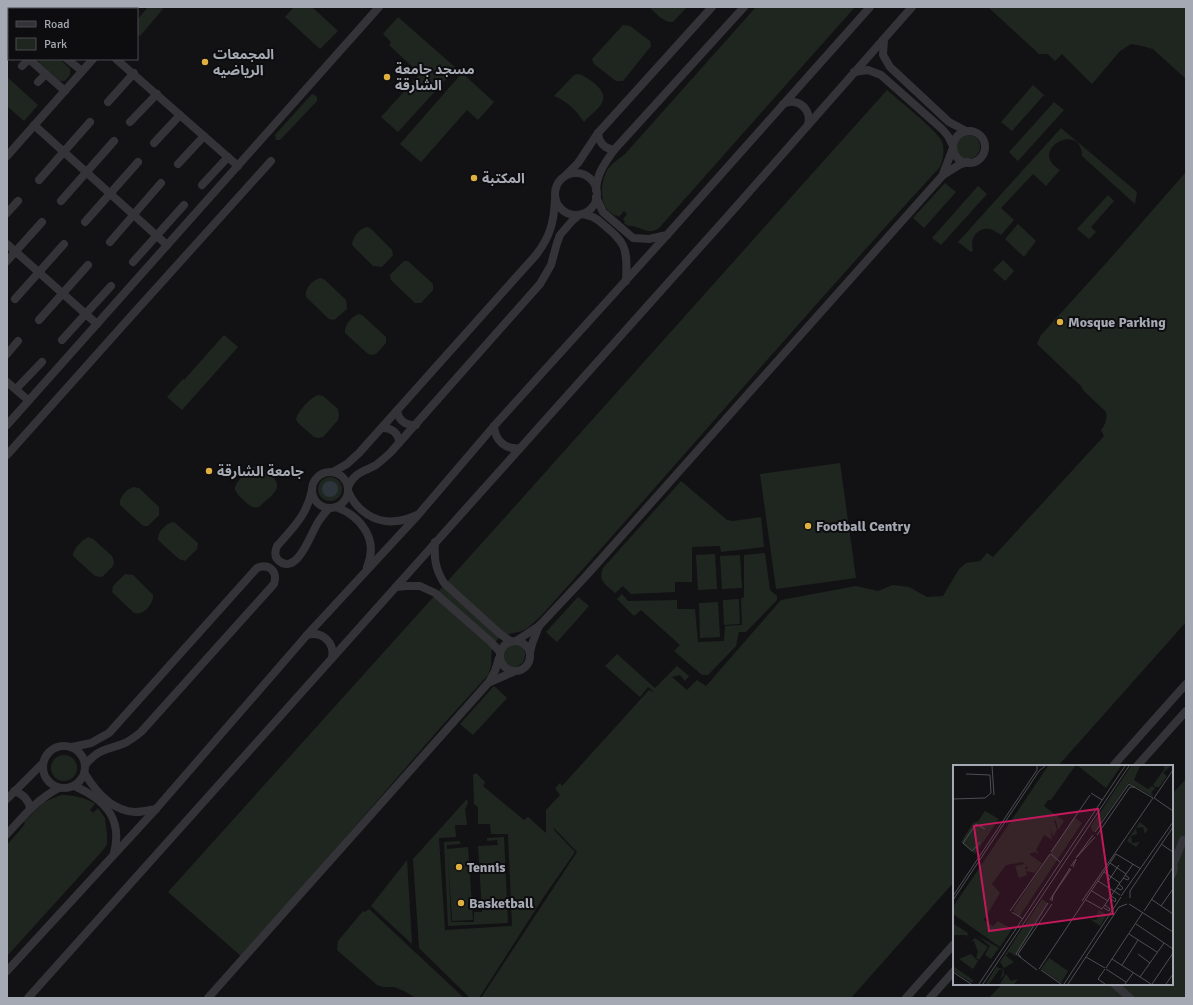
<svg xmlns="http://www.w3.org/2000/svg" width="1193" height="1005" font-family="Signika,'Noto Sans Arabic',sans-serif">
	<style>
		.green { fill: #1f2620 }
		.water { fill: #2d343b }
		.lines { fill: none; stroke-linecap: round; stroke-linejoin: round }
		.minor { stroke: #343438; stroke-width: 8 }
		.poi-dot { fill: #deb040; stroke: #0d0d0f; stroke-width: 1.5 }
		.labels { text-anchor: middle; stroke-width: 4; stroke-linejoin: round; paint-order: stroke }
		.poi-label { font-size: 14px; font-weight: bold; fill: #a5a9b3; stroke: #0d0d0f; text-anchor: start }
		.inset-road { fill: none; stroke: #4d4e54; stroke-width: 1 }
		.view { fill: #c2185b; fill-opacity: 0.15; stroke: #c2185b; stroke-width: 2 }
		.inset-edge { fill: none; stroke: #a5a9b3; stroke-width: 2 }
	</style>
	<rect width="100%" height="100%" fill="#121214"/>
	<g class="green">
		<polygon points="148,7 161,7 163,9 140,36 137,34 137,20"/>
		<polygon points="294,7 312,7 338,31 320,49 285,17"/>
		<path d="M649,7H687L673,22C663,23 656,13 649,7Z"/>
		<path d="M756,7H855L659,228C650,234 646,230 636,227C631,225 628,227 624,223L625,221L623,219L627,214L624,211L619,217L617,215L616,216C613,214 609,212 606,208C600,198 601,179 608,169C612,163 619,159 625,154Z"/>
		<polygon points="988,7 1186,7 1186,79 1153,49 1142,46 1131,44 1120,51 1092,84 1062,54 1055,61 1048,54 1039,54"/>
		<polygon points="398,17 456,68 398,132 381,117 420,74 389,45 391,42 383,34"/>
		<polygon points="623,25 630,26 650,41 651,46 623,81 616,81 594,64 592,59"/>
		<polygon points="38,59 60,59 70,69 70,75 65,81 60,81 40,63"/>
		<polygon points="462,73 494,102 478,120 467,110 421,162 400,144"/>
		<path d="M578,74C584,75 588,79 594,83C614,100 598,107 584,122C576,110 567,101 554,96L574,75Z"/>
		<polygon points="7,77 38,105 24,121 7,106"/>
		<polygon points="1033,85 1044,95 1012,131 1001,122"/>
		<path d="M887,90C898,100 937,130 942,142C945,150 943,159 940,167C805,314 675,467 541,616C535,621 530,627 524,630C513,635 500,632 494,645C490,651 492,659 491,666C490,669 489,672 488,675L440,728L242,957L168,892L525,495Z"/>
		<polygon points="313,94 317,97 317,101 280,140 276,140 275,135 311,95"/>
		<polygon points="1054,102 1064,110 1018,161 1009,152"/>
		<path d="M1061,128L1137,192L1135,204L1082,156C1082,120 1026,150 1060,170L1046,186L1033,174L1001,208L1014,220L1001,235C998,233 994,230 990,229C977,227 969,239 973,250L971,252L958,242Z"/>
		<circle cx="968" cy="147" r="12"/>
		<path d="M1186,172V622L1058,766H954V882L851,998H481L577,852L554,828V830L575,852L543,898L479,998H470L419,948L413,859L467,799L468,803L465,809L467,825H455L456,837L439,838L445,930L512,926L508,834H491L490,824H478V807L474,804L473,775L476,773L485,782L483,786L524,820L528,817L546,833V810L560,795L555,788L560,783L562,786L649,690L655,693L648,687L640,697L605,666L617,654L655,688L677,666L689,676L685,681L680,675L672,677L687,690L697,680L706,686L781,600L856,586L878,591L893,585L909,587L927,597L943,596L959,569L966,563L980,561L987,553L993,557L1104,436L1101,430C1106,424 1107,419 1106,412L1083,390L1082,387L1037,344L1041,335L1108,261Z"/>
		<polygon points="945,183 956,192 924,228 913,218"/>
		<polygon points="978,186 987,194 941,245 932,238"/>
		<polygon points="1108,195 1114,201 1091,227 1096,232 1089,239 1077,229"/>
		<polygon points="1018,224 1036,241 1024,257 1005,239"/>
		<path d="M367,227L370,228L392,250L393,255L382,267L373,266L352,245C352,238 360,228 367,227Z"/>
		<polygon points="1003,260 1014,271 1005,281 993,270"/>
		<polygon points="404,261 408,261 433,284 433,290 421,303 415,303 391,280 390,275"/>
		<path d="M321,278L325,280L346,300L347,309L334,320L329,319L306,297C304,289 313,279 321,278Z"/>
		<path d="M359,314L362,315L386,337V343L376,354L370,355L367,353L345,333C344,325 352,316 359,314Z"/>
		<polygon points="224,335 238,347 182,410 167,397 183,379 184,380"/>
		<path d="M318,395L323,396L338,409L339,415L338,420L323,437L318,438L314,437L298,423L296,419C298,411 310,398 318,395Z"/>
		<polygon points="840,463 856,578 776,589 760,474"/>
		<path d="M256,466C262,466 265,470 269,473C287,488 271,495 259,507C257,507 256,508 253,507C249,506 235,493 235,489C234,483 250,468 256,466Z"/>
		<circle cx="330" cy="489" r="12"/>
		<path d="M681,481L727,520L733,521L761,517L764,547L721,552L720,546L692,547V582H675V592L631,594L623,586L615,593C607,585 597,581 603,568Z"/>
		<path d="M133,487L139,488L159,507V515L148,526H144L141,524L120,505C118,498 127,489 133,487Z"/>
		<path d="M174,522L198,543L197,549L185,561L179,559L158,540C157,532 166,523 174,522Z"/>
		<path d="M88,537L93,539L112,556L114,562L113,566L102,577L95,576L73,556C73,549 82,540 88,537Z"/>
		<polygon points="765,553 770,590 777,596 777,600 746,632 739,632 736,646 708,675 702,675 674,651 680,645 641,610 634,616 617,599 622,594 628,601 677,600 677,609 695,609 698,642 724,641 725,626 742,625 741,599 744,597 744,555"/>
		<polygon points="715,554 717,589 698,590 696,555"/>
		<polygon points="740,555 742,588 722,589 720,556"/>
		<path d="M125,574L133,575L153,595C154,604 143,616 134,613L112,592L113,586Z"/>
		<polygon points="578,597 589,606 557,642 546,632"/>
		<polygon points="739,599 740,624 724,625 723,600"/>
		<polygon points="718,602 720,637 700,638 699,603"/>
		<circle cx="513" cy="655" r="12"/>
		<polygon points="494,686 507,698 473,735 460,724"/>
		<circle cx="64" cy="768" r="13"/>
		<polygon points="1186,779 1186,998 989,998 1002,984 1172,984 1172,794"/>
		<path d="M61,795C72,795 85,797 95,804L90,810L93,813L98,808L105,818L107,835V844L104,849L95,859L7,956V845L25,824L24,822L44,802Z"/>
		<polygon points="504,837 508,923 448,926 444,842 460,841 460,844 447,845 447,849 468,847 473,920 452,921 448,855 451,922 474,922 474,912 482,912 478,846 498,845 497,840 487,841 487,838"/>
		<polygon points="407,860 412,944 371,906"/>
		<polygon points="369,909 464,998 416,998 404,991 394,987 383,987 377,985 337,950 338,941 363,911 365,912"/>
	</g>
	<circle class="water" cx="330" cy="489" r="8"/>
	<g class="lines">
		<g class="minor">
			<polyline points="884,39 883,55 890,67 949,122 966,131"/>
			<polyline points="29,59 65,91"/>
			<polyline points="67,59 82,71"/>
			<polyline points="116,59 238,166"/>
			<polyline points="22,66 29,59"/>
			<polyline points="854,72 868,70 881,75 942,129 948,136 953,146"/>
			<polyline points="38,82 46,74"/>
			<polyline points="108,102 134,73"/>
			<path d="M783,104C798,97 812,109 808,125"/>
			<polyline points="130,122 157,94"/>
			<polyline points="34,125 167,245"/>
			<circle cx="969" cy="147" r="16"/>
			<path d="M598,133C599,143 604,148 614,150"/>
			<polyline points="154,143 180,115"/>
			<polyline points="7,156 93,59"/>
			<polyline points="178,164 204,136"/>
			<circle cx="576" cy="194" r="21"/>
			<polyline points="943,174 953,148"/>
			<polyline points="565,176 578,163 598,133 712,7"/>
			<polyline points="39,180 90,122"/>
			<polyline points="202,185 228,157"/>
			<path d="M596,190C597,173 605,163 614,150L744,7"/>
			<polyline points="596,197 603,212 633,238 649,239 667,235"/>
			<polyline points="61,201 114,141"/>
			<polyline points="7,213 18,201"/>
			<path d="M582,214L593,217L598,220C625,243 628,244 626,281"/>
			<polyline points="85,222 138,162"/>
			<polyline points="110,242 161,183"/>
			<polyline points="7,244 97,324"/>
			<polyline points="7,261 42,222"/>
			<polyline points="133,262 184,205"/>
			<polyline points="15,299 64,244"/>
			<polyline points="39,320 88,265"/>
			<polyline points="62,340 111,286"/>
			<polyline points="7,354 18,341"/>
			<polyline points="7,382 28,400"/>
			<polyline points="16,389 42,362"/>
			<path d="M397,411C399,421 406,426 416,425"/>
			<polyline points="7,425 379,7"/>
			<path d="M494,426C495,441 506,450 520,448"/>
			<path d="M382,428C392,427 399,434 399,443"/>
			<polyline points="7,455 133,314 271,161"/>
			<circle cx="330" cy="490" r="18"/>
			<path d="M333,472L347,464L359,453L536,255C550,237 554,222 555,199"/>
			<path d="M348,487C355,472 363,472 376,465C381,461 386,457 391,452L540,284L551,265L557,243L560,235L572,221L579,215"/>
			<path d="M312,490C307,515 293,528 277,546C275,551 274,556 278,560C296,577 310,536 316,526C319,519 324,514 329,508"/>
			<path d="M348,491C356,510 375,524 396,521C403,521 410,518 417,515"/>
			<path d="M336,507C361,516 379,540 367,567"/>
			<path d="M435,542C434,559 435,568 444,583L499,633L510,641"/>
			<polyline points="396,587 406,586 420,586 435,593 491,642 500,652"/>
			<path d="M307,635C322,631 335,642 332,658"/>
			<circle cx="515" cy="656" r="15"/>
			<polyline points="516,641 539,626 586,576 943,175 959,165 967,162"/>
			<polyline points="530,653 532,644 539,626"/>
			<polyline points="490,682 513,672"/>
			<circle cx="64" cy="767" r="21"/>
			<path d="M72,747L91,743L109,733L257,568C269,563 278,571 274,584L141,732C136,736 131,740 125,743C108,750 99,748 86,764"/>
			<polyline points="1113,766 1186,684"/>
			<polyline points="1137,766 1186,711"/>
			<path d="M85,774C96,792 112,811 135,812C142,812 149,810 156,809"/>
			<path d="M74,786C105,799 123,819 114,853"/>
			<path d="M14,791C23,794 29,800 30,809"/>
			<polyline points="7,799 43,763"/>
			<path d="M7,834C23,817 37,799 59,788"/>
			<polyline points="1172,861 1174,869 1172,875"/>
			<polyline points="1173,865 1183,840"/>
			<polyline points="7,971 156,809 307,635 418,515 494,426 667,235 870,7"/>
			<polyline points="1114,984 1130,998"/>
			<polyline points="28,998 735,208 912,7"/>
			<polyline points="208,998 489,682 495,671 499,658"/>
			<polyline points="906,998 954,944"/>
			<polyline points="930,998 954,971"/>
		</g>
	</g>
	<g class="poi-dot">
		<circle cx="205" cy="62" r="4"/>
		<circle cx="387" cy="77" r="4"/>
		<circle cx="474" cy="178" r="4"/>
		<circle cx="1060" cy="322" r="4"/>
		<circle cx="209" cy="471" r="4"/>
		<circle cx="808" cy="526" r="4"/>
		<circle cx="459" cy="867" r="4"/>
		<circle cx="461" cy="903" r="4"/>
	</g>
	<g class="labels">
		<g class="poi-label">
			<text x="213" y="59">المجمعات<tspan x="213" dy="16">الرياضيه</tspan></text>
			<text x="395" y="74">مسجد جامعة<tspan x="395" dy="16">الشارقة</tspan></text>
			<text x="482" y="183">المكتبة</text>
			<text x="1068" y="327">Mosque Parking</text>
			<text x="217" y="476">جامعة الشارقة</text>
			<text x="816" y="531">Football Centry</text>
			<text x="467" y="872">Tennis</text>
			<text x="469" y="908">Basketball</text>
		</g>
	</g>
	<g transform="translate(953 765)">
		<rect width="220" height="220" fill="#121214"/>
		<path d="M95,1H122L98,35H95L91,41L111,56L105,65L103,56L101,55L104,65L100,72L97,61L99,75L91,70L83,85L86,90L82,87L76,89L89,98L82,108L73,106L74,110L66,113L62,101L71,99L73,105L75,102H72L70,97L53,100L39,119L47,128L31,155L40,161L45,156L59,164L47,182L0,149V142ZM125,1H168L153,23ZM178,1H187L181,15L195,24L199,21L202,23L198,28L200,29L199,31L176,18L141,67L139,66L138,61ZM210,1H217L210,8L214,11L206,22H202L200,20L212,3ZM32,46L46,54L22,89L8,77L20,58L25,56ZM121,52L129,58L66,152L60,145ZM187,57L195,64L192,69L190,62L183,63L184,69L178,71L179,78L187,77L183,82L174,76ZM89,134L95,138L63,191L56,187L53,191L61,197L51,203L47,197ZM146,145L154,150L147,161L137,154L143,155L148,148L143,151ZM1,159L15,168L13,173V170H0ZM25,171L46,183L38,194L32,190L37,181ZM22,173L35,182L26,195L23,193L25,187L21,176L18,177ZM18,189L25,196L20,204L6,194ZM96,193L115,206L108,218L88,204ZM0,201L20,215L19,218L0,206ZM43,202L50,204L51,207V210L47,214L50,207L49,204L46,205L36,219H33ZM53,209L58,216L65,214L61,219H47Z" fill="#1f2620"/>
		<path class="inset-road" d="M39,1L41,30M220,5L201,33L220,46M138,28L149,35M0,34L32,33L38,28L37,10L13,9M140,70L123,93L142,72M144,70L177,22H182M27,77L19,86L10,78L23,59L32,64M208,79L220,87M98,87L137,30M98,89L107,97M157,98L173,109M118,101L123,94L120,102M151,107L167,118M170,113L175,115L176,113L172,110M156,115L166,100M145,116L167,130M164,123L168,125L170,123L166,119M139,126L155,136M0,131L84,5V1M168,131L220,57M157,133L162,137L163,134L158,131M177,133V126L220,62M198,134L220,149M0,135L86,6L92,1M97,135L117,103M133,135L149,144L180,99M99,136L100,130L118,104M129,136L200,33L176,19L142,67M176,139L220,167M208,141L220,124M151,143L156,146L157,144L152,140M57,146L97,89M191,146L220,102M59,147L70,154M183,159L220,184M176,169L204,187M185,189L197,198M68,192L65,189L99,139M133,192L152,203M159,194L198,219M169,200L185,175M153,203L190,147M86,204L163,89L188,104M152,204L145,214L152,219M153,204L173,217M84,205L63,189L95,138M88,205L108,219M0,207L18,219M187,212L211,178M26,219L172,1M30,219L176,1M111,219L168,132M115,219L166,142L174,139M172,219L180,208M199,219L220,188M213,219L220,209"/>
		<path class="view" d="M145,44L160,149L36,166L21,61Z"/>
		<rect width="220" height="220" class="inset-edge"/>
	</g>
	<rect width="1193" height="1005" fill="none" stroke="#a5a9b3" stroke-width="16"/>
	<rect x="8" y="8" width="130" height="52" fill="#0d0d0f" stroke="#4a4b51"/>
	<rect x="16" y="21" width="20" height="6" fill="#343438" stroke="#4a4b51"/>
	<text x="44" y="28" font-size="12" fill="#a5a9b3">Road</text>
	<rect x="16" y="38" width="20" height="12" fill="#1f2620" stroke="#4a4b51"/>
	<text x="44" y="48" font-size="12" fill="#a5a9b3">Park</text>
</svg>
